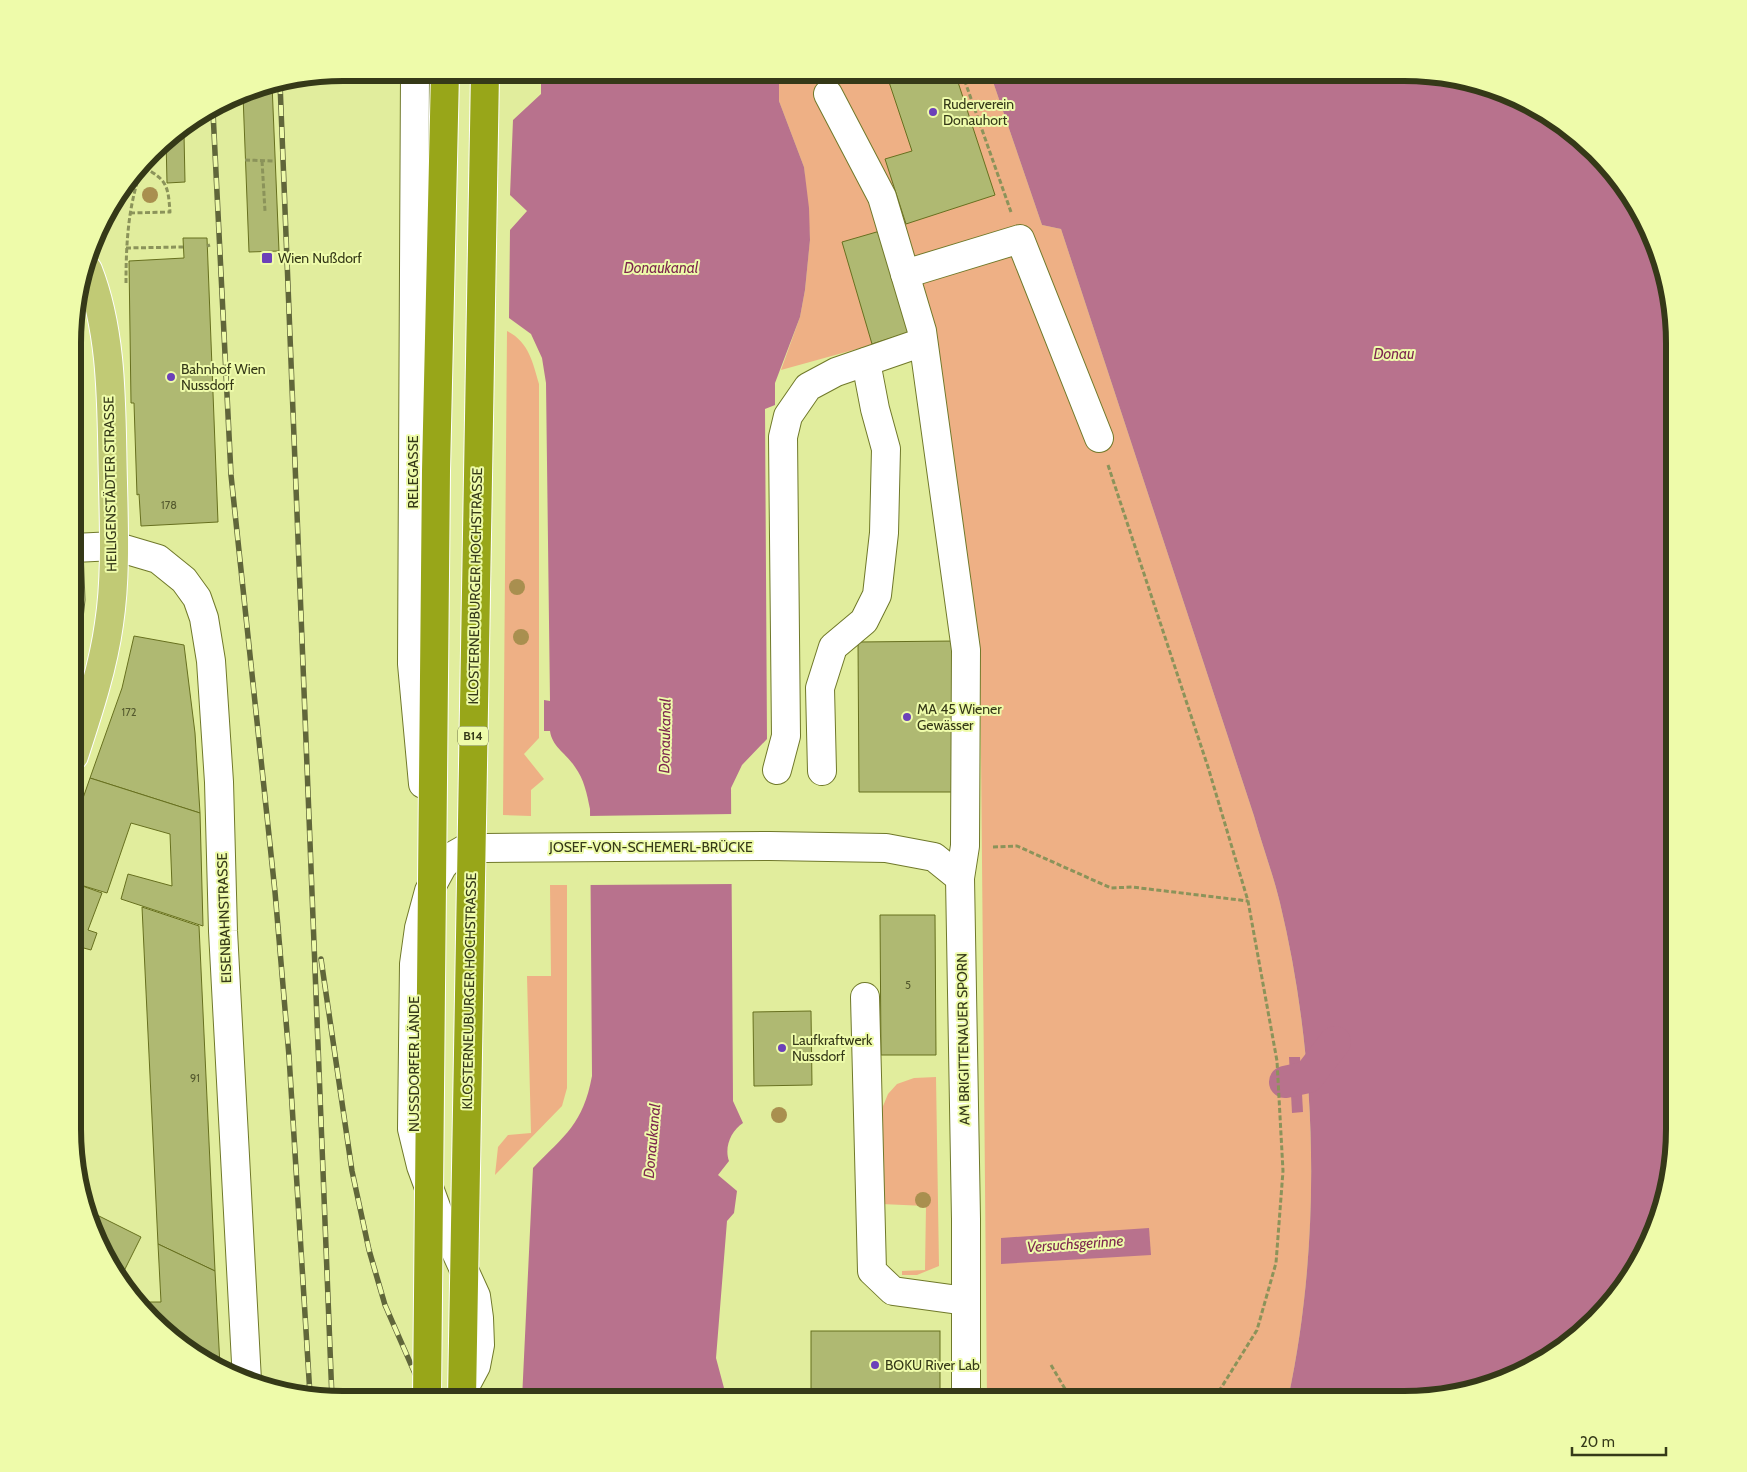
<svg xmlns="http://www.w3.org/2000/svg" width="1747" height="1472" font-family="Cabin,sans-serif">
	<style>
		.green { fill: #eeb085 }
		.water { fill: #b8728d }
		.pier { fill: #e1ed9d }
		.lines { fill: none; stroke-linecap: round; stroke-linejoin: round }
		.canal { stroke: #b8728d; stroke-width: 32 }
		.building { fill: #afb972; stroke: #67701f }
		.minor-casing { stroke: #70792a; stroke-width: 30 }
		.major-casing { stroke: #fff; stroke-width: 30 }
		.path { stroke: #8b935a; stroke-width: 3; stroke-dasharray: 5 2.5; stroke-linecap: butt }
		.minor { stroke: #fff; stroke-width: 28 }
		.major { stroke: #c1ca75; stroke-width: 28 }
		.tram { stroke: #60663a; stroke-width: 1 }
		.rail-casing { stroke: #60663a; stroke-width: 5.5 }
		.rail { stroke: #eefbaa; stroke-width: 4; stroke-dasharray: 11; stroke-linecap: butt }
		.highway-bridge-casing { stroke: #fff; stroke-width: 30; stroke-linecap: butt }
		.highway-bridge { stroke: #98a619; stroke-width: 28 }
		.tree { fill: #a98f4f }
		.poi-dot { fill: #6c41b9; stroke: #eefbaa; stroke-width: 2 }
		.labels { text-anchor: middle; stroke-width: 4; stroke-linejoin: round; paint-order: stroke }
		.number-label { font-size: 11px; fill: #54592e }
		.shield { fill: #eefbaa; stroke: #6c7344; stroke-width: 1 }
		.shield-label { font-size: 12px; font-weight: bold; fill: #353918 }
		.poi-label { font-size: 14px; fill: #353918; stroke: #eefbaa; text-anchor: start }
		.street-label { font-size: 14px; fill: #353918; stroke: #eefbaa }
		.water-label { font-size: 15px; font-style: italic; fill: #7d274f; stroke: #eefbaa }
		.rim { fill: none; stroke: #353918; stroke-width: 6 }
	</style>
	<rect width="100%" height="100%" fill="#e1ed9d"/>
	<g class="green">
		<path d="M779,73H990L1042,225L1061,229L1254,816C1262,845 1273,874 1280,903C1318,1060 1322,1242 1288,1399H987L980,646L933,328L781,370L800,317L805,290L810,239L804,167L779,101Z"/>
		<path d="M507,331C529,342 533,363 539,384V738L524,754L544,779L531,790V816L503,815Z"/>
		<polygon points="550,885 567,885 567,1088 562,1106 495,1175 498,1147 508,1135 531,1133 527,976 551,976"/>
		<polygon points="936,1077 939,1266 917,1275 902,1275 902,1271 925,1270 926,1206 881,1204 881,1111 888,1094 897,1084 914,1078"/>
	</g>
	<g class="water">
		<path d="M541,73H779V101L804,167L809,208L810,240L805,290L800,317L775,383V405L765,409L767,739L742,765L731,788L733,1101L743,1123C731,1131 724,1147 729,1161L718,1175L737,1191L734,1213L727,1221L716,1358L724,1388L723,1399H522L533,1168C565,1135 583,1124 592,1076L590,809C587,794 584,779 575,767C567,754 552,747 550,731H544V700L550,701L546,383L542,358L531,334L509,318L510,230L527,211L510,195L513,120L541,94Z"/>
		<path d="M990,73H1421L1508,93L1595,152L1654,239L1674,343V1147L1647,1248L1595,1320L1508,1379L1404,1399H1288C1322,1241 1318,1060 1280,903C1273,874 1262,845 1254,816L1061,229L1042,225Z"/>
		<polygon points="1289,1057 1300,1057 1303,1112 1292,1113"/>
		<polygon points="1149,1228 1151,1255 1001,1264 1001,1238"/>
	</g>
	<polygon class="pier" points="733,814 733,884 588,885 587,816"/>
	<g class="lines">
		<polyline class="canal" points="1285,1082 1308,1077 1335,1042"/>
	</g>
	<g class="building">
		<polygon points="886,73 955,73 995,195 906,224 885,159 912,151"/>
		<polygon points="272,84 279,251 249,252 243,95 256,87"/>
		<polygon points="174,134 184,134 185,182 167,183 166,139"/>
		<polygon points="880,231 910,332 872,344 842,242"/>
		<polygon points="183,238 207,238 218,522 141,526 139,494 137,495 134,403 131,403 129,261 184,258"/>
		<polygon points="134,636 184,645 195,733 200,813 90,778 122,688"/>
		<polygon points="955,641 957,792 859,792 858,642"/>
		<polygon points="90,778 200,813 203,926 121,899 128,874 172,886 170,834 131,823 107,893 74,883 74,824"/>
		<polygon points="74,883 102,893 88,930 97,933 91,950 80,947 73,965"/>
		<polygon points="142,907 199,926 215,1271 158,1244"/>
		<polygon points="880,915 935,915 936,1055 881,1055"/>
		<polygon points="811,1011 812,1085 754,1086 753,1012"/>
		<polygon points="91,1212 141,1237 121,1277 100,1248"/>
		<polygon points="158,1244 215,1271 220,1366 152,1320 133,1293 148,1302 161,1302"/>
		<rect x="811" y="1331" width="129" height="68"/>
	</g>
	<g class="lines">
		<g class="minor-casing">
			<g id="minor">
				<polyline points="415,73 412,664 423,784"/>
				<polyline points="828,94 882,197 922,331 966,650 965,846 960,878 966,1219 966,1399"/>
				<polyline points="905,274 1020,239 1099,438"/>
				<polyline points="74,548 114,546 158,559 184,580 197,598 204,618 211,661 219,782 223,931 247,1381"/>
				<polyline points="777,770 786,736 783,437 788,416 808,387 836,372 923,342"/>
				<polyline points="822,771 820,688 833,647 864,621 877,595 884,533 886,449 875,409 866,362"/>
				<polyline points="865,997 872,1271 893,1291 966,1301"/>
				<polyline points="460,1396 476,1366 480,1345 479,1318 476,1296 439,1215 421,1166 412,1129 414,964 419,928 429,891 442,867 451,857 465,849 485,848 770,846 886,848 934,857 960,878"/>
			</g>
		</g>
		<g class="major-casing">
			<path id="major" d="M74,756C88,713 103,668 109,624C116,578 114,529 113,483C111,413 114,336 88,270"/>
		</g>
		<g class="path">
			<polyline points="962,73 1011,212"/>
			<polyline points="245,160 275,161"/>
			<polyline points="262,161 265,211"/>
			<path d="M130,213L170,212C168,185 167,180 143,167"/>
			<polyline points="207,246 210,245"/>
			<polyline points="126,248 183,247"/>
			<path d="M126,283C126,244 128,205 142,168"/>
			<polyline points="1108,465 1208,767 1248,901 1277,1061 1283,1171 1276,1263 1257,1330 1221,1388 1209,1399"/>
			<polyline points="993,847 1017,846 1111,888 1132,887 1248,901"/>
			<polyline points="1051,1365 1071,1399"/>
		</g>
		<use href="#minor" class="minor"/>
		<use href="#major" class="major"/>
		<polyline class="tram" points="74,678 79,656 85,600 75,346"/>
		<g class="rail-casing">
			<g id="rail">
				<polyline points="280,83 332,1399"/>
				<polyline points="213,112 231,475 275,892 289,1056 310,1395"/>
				<polyline points="321,959 352,1171 369,1250 385,1305 426,1399"/>
			</g>
		</g>
		<use href="#rail" class="rail"/>
		<g class="highway-bridge-casing">
			<g id="highway-bridge">
				<polyline points="427,1399 436,471 445,73"/>
				<polyline points="462,1399 485,73"/>
			</g>
		</g>
		<use href="#highway-bridge" class="highway-bridge"/>
	</g>
	<g class="tree">
		<circle cx="150" cy="195" r="8"/>
		<circle cx="517" cy="587" r="8"/>
		<circle cx="521" cy="637" r="8"/>
		<circle cx="779" cy="1115" r="8"/>
		<circle cx="923" cy="1200" r="8"/>
	</g>
	<g class="poi-dot">
		<circle cx="933" cy="112" r="5"/>
		<rect x="261" y="252" width="12" height="12" rx="2.5"/>
		<circle cx="171" cy="377" r="5"/>
		<circle cx="907" cy="717" r="5"/>
		<circle cx="782" cy="1048" r="5"/>
		<circle cx="875" cy="1365" r="5"/>
	</g>
	<g class="labels">
		<g class="number-label">
			<text x="169" y="509">178</text>
			<text x="129" y="716">172</text>
			<text x="908" y="989">5</text>
			<text x="195" y="1082">91</text>
		</g>
		<rect class="shield" x="458" y="726.5" width="30" height="19" rx="4"/>
		<g class="shield-label">
			<text x="473" y="740">B14</text>
		</g>
		<g class="poi-label">
			<text x="943" y="109">Ruderverein<tspan x="943" dy="16">Donauhort</tspan></text>
			<text x="278" y="263">Wien Nußdorf</text>
			<text x="181" y="374">Bahnhof Wien<tspan x="181" dy="16">Nussdorf</tspan></text>
			<text x="917" y="714">MA 45 Wiener<tspan x="917" dy="16">Gewässer</tspan></text>
			<text x="792" y="1045">Laufkraftwerk<tspan x="792" dy="16">Nussdorf</tspan></text>
			<text x="885" y="1370">BOKU River Lab</text>
		</g>
		<g class="street-label">
			<text transform="translate(413 472) rotate(-90)" y="5">RELEGASSE</text>
			<text transform="translate(110 484) rotate(-91)" y="5">HEILIGENSTÄDTER STRASSE</text>
			<text transform="translate(475 586) rotate(-89)" y="5">KLOSTERNEUBURGER HOCHSTRASSE</text>
			<text x="651" y="852">JOSEF-VON-SCHEMERL-BRÜCKE</text>
			<text transform="translate(224 918) rotate(-92)" y="5">EISENBAHNSTRASSE</text>
			<text transform="translate(469 991) rotate(-89)" y="5">KLOSTERNEUBURGER HOCHSTRASSE</text>
			<text transform="translate(963 1039) rotate(-91)" y="5">AM BRIGITTENAUER SPORN</text>
			<text transform="translate(414 1064) rotate(-90)" y="5">NUSSDORFER LÄNDE</text>
		</g>
		<g class="water-label">
			<text x="661" y="273">Donaukanal</text>
			<text x="1394" y="359">Donau</text>
			<text transform="translate(665 736) rotate(-89)" y="5">Donaukanal</text>
			<text transform="translate(652 1141) rotate(-85)" y="5">Donaukanal</text>
			<text transform="translate(1075 1244) rotate(-4)" y="5">Versuchsgerinne</text>
		</g>
	</g>
	<path d="M0 0H1747V1472H0ZM343 81H1404A262 262 0 0 1 1666 343V1129A262 262 0 0 1 1404 1391H343A262 262 0 0 1 81 1129V343A262 262 0 0 1 343 81Z" fill="#eefbaa" fill-rule="evenodd"/>
	<path class="rim" d="M343 81H1404A262 262 0 0 1 1666 343V1129A262 262 0 0 1 1404 1391H343A262 262 0 0 1 81 1129V343A262 262 0 0 1 343 81Z"/>
	<path d="M1572 1447v8h94v-8" fill="none" stroke="#353918" stroke-width="2.5"/>
	<text x="1580" y="1447" font-size="15" fill="#353918" stroke="#eefbaa" stroke-width="4" paint-order="stroke">20 m</text>
</svg>
